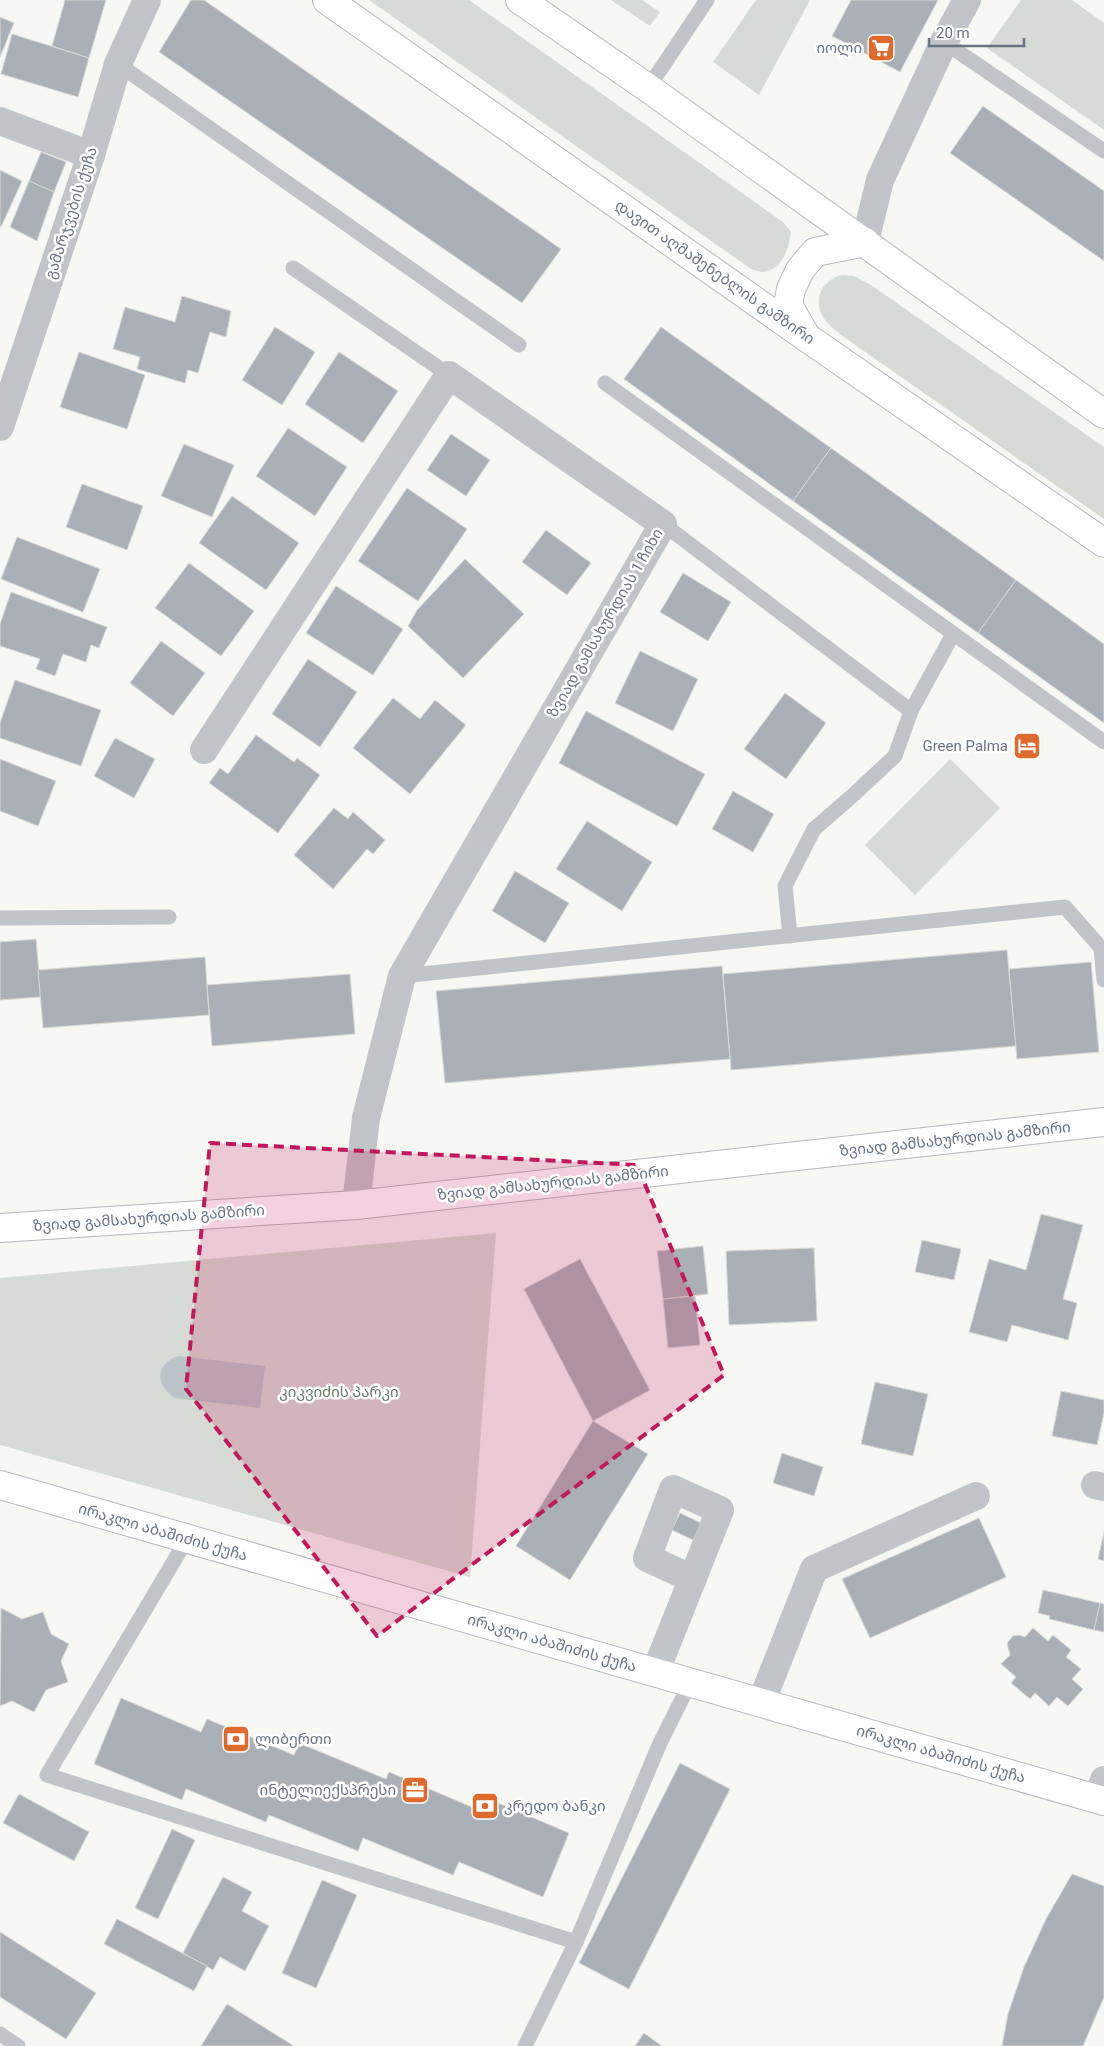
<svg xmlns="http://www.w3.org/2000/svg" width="1104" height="2046" font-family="Roboto,'Noto Sans Georgian',sans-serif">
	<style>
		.green { fill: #d6dcd4 }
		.water { fill: #bbc4ca }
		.building { fill: #aab0b7; stroke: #d9d9d7 }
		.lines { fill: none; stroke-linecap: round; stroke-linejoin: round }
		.secondary-casing { stroke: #b5b9bf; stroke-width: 30 }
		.primary-casing { stroke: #b4b8bc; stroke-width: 30 }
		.service { stroke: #c1c4c8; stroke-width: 15 }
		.minor { stroke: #c1c4c8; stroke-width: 28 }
		.secondary { stroke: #fff; stroke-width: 28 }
		.primary { stroke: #fff; stroke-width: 28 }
		.marked { fill: #c2185b; fill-opacity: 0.2; stroke: #c2185b; stroke-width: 4; stroke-dasharray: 10 6; stroke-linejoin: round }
		.labels { text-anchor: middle; stroke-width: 5; stroke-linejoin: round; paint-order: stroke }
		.poi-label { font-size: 15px; fill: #677485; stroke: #fff; text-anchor: end }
		.street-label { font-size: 15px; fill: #677485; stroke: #fff }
		.park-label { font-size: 15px; fill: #687c66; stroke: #fff }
	</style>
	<rect width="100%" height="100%" fill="#f7f7f4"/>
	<g class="green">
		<path d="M369,0H469L783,222L791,232C789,248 782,271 763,272C759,272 754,270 751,269Z"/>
		<polygon points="611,0 642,0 660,12 650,26"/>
		<polygon points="756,0 810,0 759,95 713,62"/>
		<polygon points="1021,0 1072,0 1104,23 1104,130 987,48"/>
		<path d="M842,275L854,276L871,285L1104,447V519L841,335C834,329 826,323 822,315C813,297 824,279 842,275Z"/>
		<polygon points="950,759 1000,808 915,895 865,845"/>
		<polygon points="496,1233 470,1577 0,1445 0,1278"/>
	</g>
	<path class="water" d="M178,1356L265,1366L260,1408L175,1398C155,1386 155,1364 178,1356Z"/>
	<g class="building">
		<polygon points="65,0 106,0 89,58 52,46"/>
		<polygon points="191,0 204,0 561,249 522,303 159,52"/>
		<polygon points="851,0 938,0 900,72 832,36"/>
		<polygon points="0,17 14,23 0,57"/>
		<polygon points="12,34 89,58 78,97 1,74"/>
		<polygon points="983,106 1104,191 1104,261 950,153"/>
		<polygon points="41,152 66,162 54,192 29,181"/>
		<polygon points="0,170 22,181 1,227 0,226"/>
		<polygon points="29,181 54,192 37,241 10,227"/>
		<polygon points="182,296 231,311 226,337 210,332 198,373 188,370 185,383 137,369 140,357 113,349 125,307 175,322"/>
		<polygon points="275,327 315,352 282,405 242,380"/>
		<polygon points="661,327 831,448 793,501 624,379"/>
		<polygon points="79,352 145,375 127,429 60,407"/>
		<polygon points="339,352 398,391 363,443 305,404"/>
		<polygon points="288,428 347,467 315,516 256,476"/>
		<polygon points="451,434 490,460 466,496 427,470"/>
		<polygon points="184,444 234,465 212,517 161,496"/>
		<polygon points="831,448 1016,580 978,633 793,501"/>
		<polygon points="82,484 143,506 127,550 66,527"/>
		<polygon points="407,488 467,529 418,601 358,561"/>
		<polygon points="232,496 299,543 266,590 199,543"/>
		<polygon points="546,530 591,563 567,595 522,562"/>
		<polygon points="17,537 100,569 83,612 1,579"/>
		<polygon points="465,559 524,614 463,678 408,626 417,610"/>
		<polygon points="189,563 254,611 221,656 155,608"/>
		<polygon points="683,573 731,602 708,641 660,612"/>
		<polygon points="1016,580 1104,644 1104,723 978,633"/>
		<polygon points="336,586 403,629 373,675 306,633"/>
		<polygon points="11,592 107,627 99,648 91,645 86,662 63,654 55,676 36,669 40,659 0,646 0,624"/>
		<polygon points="161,641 205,673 173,716 130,683"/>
		<polygon points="640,651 698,679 673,731 615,703"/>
		<polygon points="308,659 357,692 320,747 272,714"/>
		<polygon points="15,680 101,710 81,766 0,738 0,723"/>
		<polygon points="785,693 826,723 786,779 744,749"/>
		<polygon points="393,698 420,719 435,700 466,725 410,794 353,748"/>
		<polygon points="586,711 705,774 677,826 559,763"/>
		<polygon points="256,735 294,762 297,758 320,775 278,833 209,783 220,768 228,774"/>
		<polygon points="115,738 155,759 134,798 94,776"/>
		<polygon points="0,759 56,781 38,826 0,811"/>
		<polygon points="733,791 774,814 753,852 712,829"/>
		<polygon points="334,808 348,819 353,812 385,840 373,854 367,849 333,889 294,855"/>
		<polygon points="587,821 652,862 622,911 556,869"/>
		<polygon points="515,871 569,903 545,943 492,911"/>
		<polygon points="36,939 41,997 0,1000 0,942"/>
		<polygon points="1007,950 1016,1046 731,1070 723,974"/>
		<polygon points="205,957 209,1015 43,1028 38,970"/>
		<polygon points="1091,962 1099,1052 1017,1059 1009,969"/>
		<polygon points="722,966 730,1059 445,1083 436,991"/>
		<polygon points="350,974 355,1034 212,1046 207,985"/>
		<polygon points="1041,1214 1083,1225 1063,1299 1077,1303 1068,1340 1012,1325 1007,1342 969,1332 989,1259 1026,1270"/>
		<polygon points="922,1240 961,1249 954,1280 915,1272"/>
		<polygon points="703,1246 708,1294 663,1299 657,1251"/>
		<polygon points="814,1248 817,1321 729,1325 726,1251"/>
		<polygon points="580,1259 650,1390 593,1421 524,1289"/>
		<polygon points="695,1296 700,1345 668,1348 663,1299"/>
		<polygon points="875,1382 928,1394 913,1456 861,1444"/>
		<polygon points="1061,1391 1104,1400 1104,1413 1097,1445 1052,1436"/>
		<polygon points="593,1421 648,1454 570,1580 516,1546"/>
		<polygon points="782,1453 823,1467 814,1496 773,1483"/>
		<polygon points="680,1513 701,1523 693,1540 672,1530"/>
		<polygon points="979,1518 1006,1577 870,1638 842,1579"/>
		<polygon points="1104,1532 1104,1561 1098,1559"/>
		<polygon points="1043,1590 1100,1603 1094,1630 1049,1619 1050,1616 1038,1613"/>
		<polygon points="1100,1603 1104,1604 1104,1632 1094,1630"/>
		<polygon points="1,1608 22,1619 43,1612 51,1634 69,1644 61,1661 68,1682 46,1690 34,1712 12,1701 0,1706"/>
		<polygon points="1033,1628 1048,1641 1053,1635 1071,1650 1066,1657 1081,1669 1072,1679 1083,1689 1068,1706 1057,1697 1049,1706 1035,1693 1030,1699 1011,1683 1016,1677 1001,1664 1010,1655 1007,1643 1013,1636 1019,1635 1025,1637"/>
		<polygon points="121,1698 201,1732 207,1719 294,1755 299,1743 386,1779 389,1772 479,1810 484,1797 569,1833 543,1897 459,1862 453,1875 363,1838 358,1851 269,1815 266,1822 186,1789 182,1800 94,1764"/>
		<polygon points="680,1763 730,1789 629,1989 579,1963"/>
		<polygon points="19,1794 89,1832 74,1861 3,1823"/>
		<polygon points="172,1829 195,1840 158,1919 135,1908"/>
		<polygon points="1072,1874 1104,1886 1104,1997 1083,2046 1002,2046 1008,2014 1024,1967 1046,1919"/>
		<polygon points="223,1877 252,1892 242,1911 269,1926 245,1971 220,1957 213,1970 183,1953"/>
		<polygon points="322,1880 357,1895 316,1988 282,1973"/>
		<polygon points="117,1919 207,1966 194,1991 104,1944"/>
		<polygon points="0,1932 96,1993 66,2039 0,1997"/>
		<polygon points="227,2004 294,2046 201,2046"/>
		<polygon points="644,2033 662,2046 635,2046"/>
	</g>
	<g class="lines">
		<g class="secondary-casing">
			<g id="secondary">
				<polyline points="327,0 806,337 1104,543"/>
				<polyline points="520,0 648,88 1104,414"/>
				<polyline points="805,335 788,305 791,289 800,270 815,252 865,242"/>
				<polyline points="0,1485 1104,1801"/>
			</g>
		</g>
		<g class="primary-casing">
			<polyline id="primary" points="0,1228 356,1205 1104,1122"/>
		</g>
		<g class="service">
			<polyline points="944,42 1104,151"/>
			<polyline points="118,64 519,345"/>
			<polyline points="648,88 707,0"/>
			<polyline points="293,268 449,375"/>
			<polyline points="605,383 1104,742"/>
			<polyline points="663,524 911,711"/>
			<polyline points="0,918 169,917"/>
			<polyline points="790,936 785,886 814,829 851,797 895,756 911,711 953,634"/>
			<polyline points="402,976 1065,907 1101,948 1104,980"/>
			<polyline points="187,1539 47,1775 576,1942"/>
			<polyline points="0,2034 18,2046"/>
			<polyline points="525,2046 576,1942 660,1743 690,1683"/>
		</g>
		<g class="minor">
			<polyline points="0,121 91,155"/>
			<polyline points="865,242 880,180 944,42 967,0"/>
			<polyline points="0,427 91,155 118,64 147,0"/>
			<polyline points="204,750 449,375 663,524 402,976 366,1118 356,1205"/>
			<polyline points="1095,1485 1104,1487"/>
			<polyline points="655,1673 720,1510 673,1489 647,1558 693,1579"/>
			<polyline points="761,1703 814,1569 976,1496"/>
			<polyline points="1097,1799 1104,1780"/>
		</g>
		<use href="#secondary" class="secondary"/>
		<use href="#primary" class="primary"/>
	</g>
	<path class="marked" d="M210,1143L637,1165L724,1375L377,1636L186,1389Z"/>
	<defs>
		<g id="supermarket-square" transform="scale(1.4375)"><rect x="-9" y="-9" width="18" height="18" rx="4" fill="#de6a2e" stroke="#fff"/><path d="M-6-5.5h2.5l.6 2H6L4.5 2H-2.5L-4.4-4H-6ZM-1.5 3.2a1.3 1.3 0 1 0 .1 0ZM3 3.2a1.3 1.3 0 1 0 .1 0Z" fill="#fff"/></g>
		<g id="hotel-square" transform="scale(1.4375)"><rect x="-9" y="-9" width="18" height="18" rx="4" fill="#de6a2e" stroke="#fff"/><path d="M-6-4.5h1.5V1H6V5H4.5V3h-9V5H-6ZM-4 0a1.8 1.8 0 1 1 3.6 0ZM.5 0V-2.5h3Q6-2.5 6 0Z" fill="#fff"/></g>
		<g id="bank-square" transform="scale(1.4375)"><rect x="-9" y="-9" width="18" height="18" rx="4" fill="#de6a2e" stroke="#fff"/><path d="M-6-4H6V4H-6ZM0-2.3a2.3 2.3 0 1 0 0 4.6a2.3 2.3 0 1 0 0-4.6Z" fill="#fff"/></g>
		<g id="office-square" transform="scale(1.4375)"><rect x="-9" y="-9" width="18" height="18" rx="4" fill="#de6a2e" stroke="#fff"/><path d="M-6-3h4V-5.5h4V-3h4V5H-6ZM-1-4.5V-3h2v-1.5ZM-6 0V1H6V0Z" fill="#fff"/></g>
	</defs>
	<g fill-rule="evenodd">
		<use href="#supermarket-square" x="881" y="48"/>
		<use href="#hotel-square" x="1027" y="746"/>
		<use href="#bank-square" x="236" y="1739"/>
		<use href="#office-square" x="415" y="1790"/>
		<use href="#bank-square" x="485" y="1806"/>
	</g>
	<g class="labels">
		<g class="poi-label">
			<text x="862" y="53">იოლი</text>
			<text x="1008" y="751">Green Palma</text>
			<text x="255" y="1744" text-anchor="start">ლიბერთი</text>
			<text x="396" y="1795">ინტელიექსპრესი</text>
			<text x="504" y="1811" text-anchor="start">კრედო ბანკი</text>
		</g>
		<g class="street-label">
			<text transform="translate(71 213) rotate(-72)" y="5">გამარჯვების ქუჩა</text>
			<text transform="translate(715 272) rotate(35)" y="5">დავით აღმაშენებლის გამზირი</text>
			<text transform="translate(605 623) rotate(-60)" y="5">ზვიად გამსახურდიას 1 ჩიხი</text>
			<text transform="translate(955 1139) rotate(-6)" y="5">ზვიად გამსახურდიას გამზირი</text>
			<text transform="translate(553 1183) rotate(-6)" y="5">ზვიად გამსახურდიას გამზირი</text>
			<text transform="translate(149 1218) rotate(-4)" y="5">ზვიად გამსახურდიას გამზირი</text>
			<text transform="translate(163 1532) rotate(16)" y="5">ირაკლი აბაშიძის ქუჩა</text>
			<text transform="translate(552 1643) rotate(16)" y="5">ირაკლი აბაშიძის ქუჩა</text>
			<text transform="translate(941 1754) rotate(16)" y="5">ირაკლი აბაშიძის ქუჩა</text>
		</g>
		<g class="park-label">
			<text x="339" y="1397">კიკვიძის პარკი</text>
		</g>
	</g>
	<path d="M929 38v8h95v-8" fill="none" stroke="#677485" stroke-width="2.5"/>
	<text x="936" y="38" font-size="15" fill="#677485" stroke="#ffffff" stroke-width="4" paint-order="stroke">20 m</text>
</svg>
